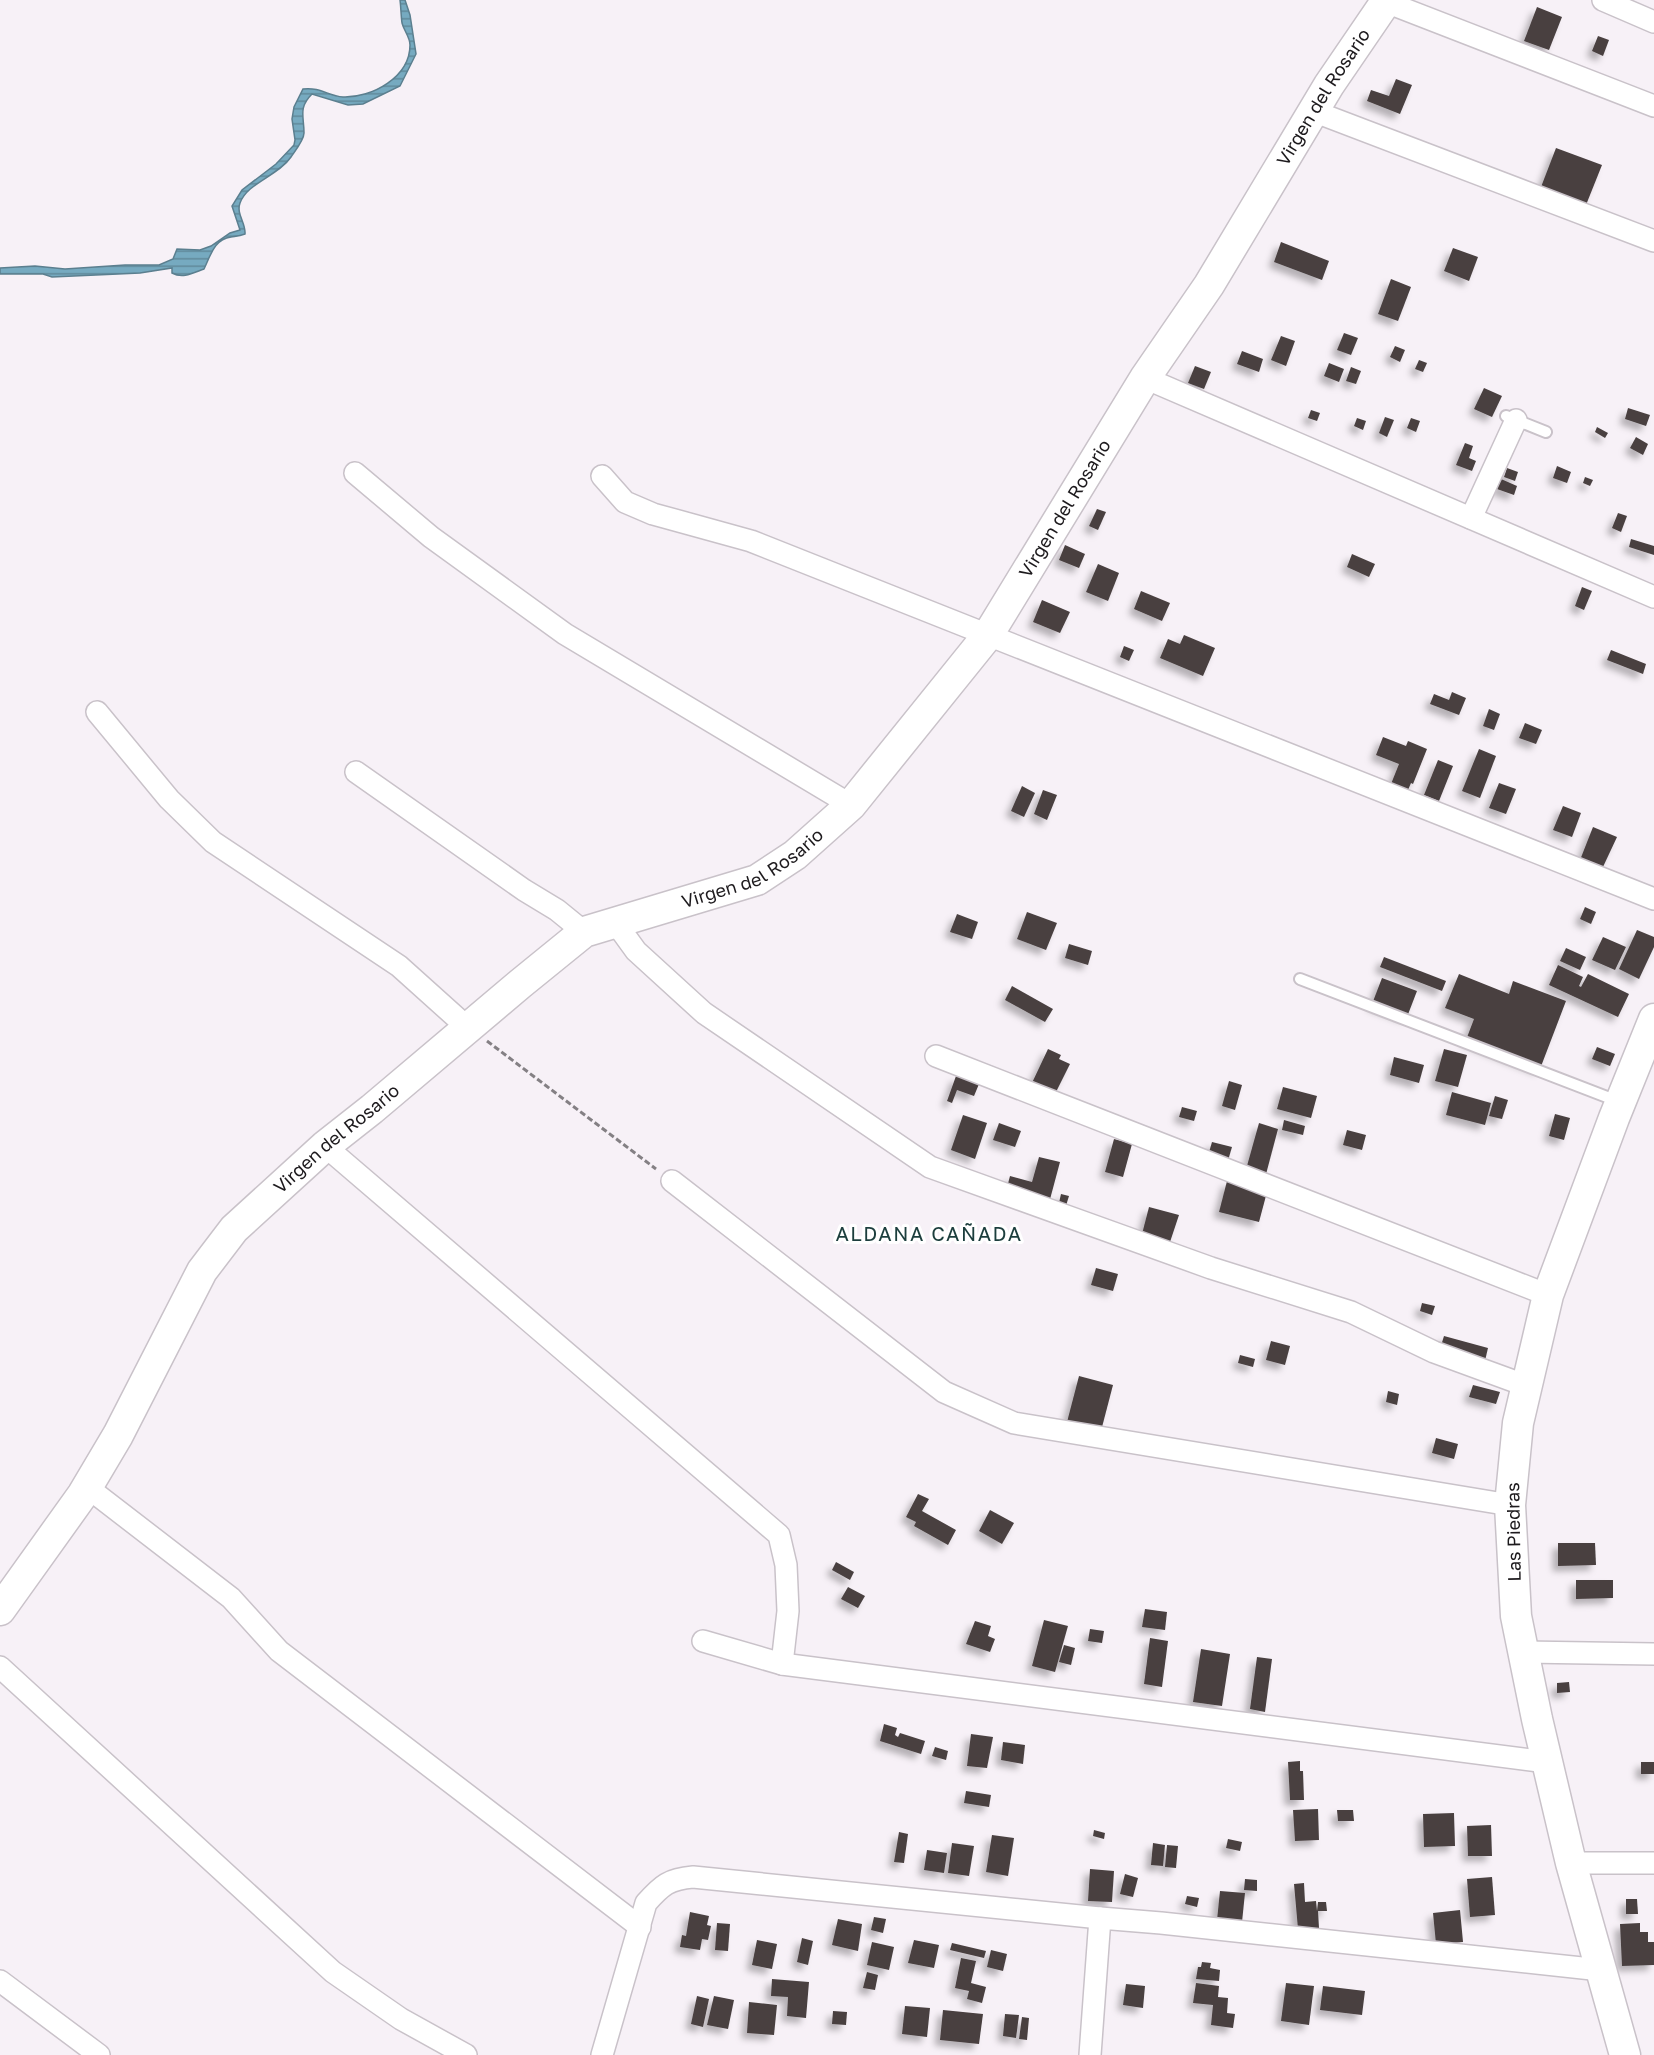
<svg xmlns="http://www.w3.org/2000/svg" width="1654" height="2055" font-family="'Golos Text',sans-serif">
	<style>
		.water { fill: url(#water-rules); stroke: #5b7f8f; stroke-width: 1.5 }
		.building { fill: #494040; filter: url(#shadow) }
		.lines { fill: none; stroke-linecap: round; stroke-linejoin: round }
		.lane-casing { stroke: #c9c2c9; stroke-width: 14 }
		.street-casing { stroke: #c9c2c9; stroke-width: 24 }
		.secondary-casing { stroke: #c9c2c9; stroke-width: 33 }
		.path { stroke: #848084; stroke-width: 3; stroke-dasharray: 6 3; stroke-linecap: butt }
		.lane { stroke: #fff; stroke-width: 10 }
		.street { stroke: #fff; stroke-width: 21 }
		.secondary { stroke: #fff; stroke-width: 30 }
		.labels { text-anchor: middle; stroke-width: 6; stroke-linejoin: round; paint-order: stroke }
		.street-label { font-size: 18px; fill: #1d1a1d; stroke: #fff }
		.neighbourhood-label { font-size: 20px; letter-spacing: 1.5px; fill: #1c3e3d; stroke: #fff }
	</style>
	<defs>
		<pattern id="water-rules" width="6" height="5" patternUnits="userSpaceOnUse" patternTransform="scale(1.5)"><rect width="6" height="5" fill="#76aac0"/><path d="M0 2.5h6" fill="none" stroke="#608a9b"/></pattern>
		<filter id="shadow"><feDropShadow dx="-5.5" dy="5.5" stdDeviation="3" flood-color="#0004"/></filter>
	</defs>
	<rect width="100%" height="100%" fill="#f7f1f7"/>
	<path class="water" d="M400,0H405L410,15L416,54L400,86L363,104L348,105L312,94C298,108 304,116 304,133C304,140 295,151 291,157C278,176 247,183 240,203C236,214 246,223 245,234C239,236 237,236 231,237C214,239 210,257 204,269C193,273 183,279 172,273V268L140,273L52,277L43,274H0V268L35,266L65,269L125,265H159L173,259L177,249L200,250L211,246L230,233L240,230L232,206L242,190L276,164L294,145L295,140L292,119L294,107L303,89C321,87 328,96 343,97C372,98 410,77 410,45C410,37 404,31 402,23C401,16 401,8 400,0Z"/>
	<g class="building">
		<polygon points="1537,7 1562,17 1549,50 1524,41"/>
		<polygon points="1598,36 1609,40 1603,56 1592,51"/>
		<polygon points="1396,79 1412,85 1400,114 1367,101 1371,90 1389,96"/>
		<polygon points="1556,148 1602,165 1586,205 1541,187"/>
		<polygon points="1281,242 1329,261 1322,280 1274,262"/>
		<polygon points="1453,248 1478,257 1469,281 1444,271"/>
		<polygon points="1391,279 1411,287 1398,321 1378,314"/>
		<polygon points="1344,333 1358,338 1351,355 1337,350"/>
		<polygon points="1281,336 1295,341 1286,366 1271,360"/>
		<polygon points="1395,346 1405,350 1400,362 1390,357"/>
		<polygon points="1242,351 1263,359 1259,372 1237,364"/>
		<polygon points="1419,360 1427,363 1423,372 1415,369"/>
		<polygon points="1329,363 1344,369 1339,382 1324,376"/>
		<polygon points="1195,366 1211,372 1204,389 1188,383"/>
		<polygon points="1351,367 1361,371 1356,384 1346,381"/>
		<polygon points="1484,388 1502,396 1492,417 1474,409"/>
		<polygon points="1628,408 1650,415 1646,426 1625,419"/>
		<polygon points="1311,410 1320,413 1317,421 1308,418"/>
		<polygon points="1385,417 1394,420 1387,437 1379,433"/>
		<polygon points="1357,418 1366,421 1363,430 1354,426"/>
		<polygon points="1411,418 1420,421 1416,432 1407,428"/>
		<polygon points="1597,427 1608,433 1605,438 1595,432"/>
		<polygon points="1636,437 1648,444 1643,455 1630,448"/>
		<polygon points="1465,443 1473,446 1469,458 1476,461 1472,471 1456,465"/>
		<polygon points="1557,466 1571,472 1567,483 1553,478"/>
		<polygon points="1507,468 1518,472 1515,481 1504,477"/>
		<polygon points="1585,477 1593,480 1590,486 1583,483"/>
		<polygon points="1501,479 1517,486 1514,495 1497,489"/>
		<polygon points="1097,509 1106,512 1098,530 1089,526"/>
		<polygon points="1618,513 1627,516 1621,532 1612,528"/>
		<polygon points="1631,539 1654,546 1654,555 1629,547"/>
		<polygon points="1065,545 1085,554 1079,568 1059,560"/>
		<polygon points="1352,554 1375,564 1369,577 1347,567"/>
		<polygon points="1098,564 1119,573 1108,601 1086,592"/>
		<polygon points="1582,587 1592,591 1584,610 1575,606"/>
		<polygon points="1141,591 1170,603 1162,621 1134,609"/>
		<polygon points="1042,600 1070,612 1060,633 1033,622"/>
		<polygon points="1184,635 1215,648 1203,676 1160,658 1168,639 1180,644"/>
		<polygon points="1124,646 1134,650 1129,661 1120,657"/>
		<polygon points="1611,650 1646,664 1643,674 1607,660"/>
		<polygon points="1452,692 1466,698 1459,715 1430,704 1434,694 1449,700"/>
		<polygon points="1489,709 1500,714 1494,730 1483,726"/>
		<polygon points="1525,723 1542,730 1536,744 1519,738"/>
		<polygon points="1383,737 1406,746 1408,741 1427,749 1413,784 1411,783 1408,790 1391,784 1399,764 1376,755"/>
		<polygon points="1479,749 1496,756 1480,798 1462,791"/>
		<polygon points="1438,760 1453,766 1439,801 1424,795"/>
		<polygon points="1499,783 1516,789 1506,814 1489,808"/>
		<polygon points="1022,786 1035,793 1024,817 1011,811"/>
		<polygon points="1043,790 1057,795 1047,820 1034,814"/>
		<polygon points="1563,806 1581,813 1572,837 1553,830"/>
		<polygon points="1593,827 1617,837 1602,869 1580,860"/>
		<polygon points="1585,907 1596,912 1591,924 1580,919"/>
		<polygon points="1027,912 1057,923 1046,950 1017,939"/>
		<polygon points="957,914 978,922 972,939 950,932"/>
		<polygon points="1637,930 1654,937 1654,947 1639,979 1619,969"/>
		<polygon points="1603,937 1626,947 1615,970 1592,960"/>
		<polygon points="1069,944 1092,951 1088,965 1065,958"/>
		<polygon points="1566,948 1586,957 1580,970 1560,961"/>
		<polygon points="1384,957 1446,981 1442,991 1380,967"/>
		<polygon points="1558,965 1583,977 1579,986 1581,987 1588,974 1629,994 1618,1017 1549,985"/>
		<polygon points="1459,974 1509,994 1513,981 1566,1001 1540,1069 1466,1040 1474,1019 1445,1008"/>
		<polygon points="1382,978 1417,991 1407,1017 1372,1004"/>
		<polygon points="1012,986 1053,1009 1045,1022 1005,1000"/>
		<polygon points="1597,1047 1615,1054 1610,1066 1592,1059"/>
		<polygon points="1048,1049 1061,1055 1059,1059 1070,1064 1055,1094 1031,1085"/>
		<polygon points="1444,1049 1467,1055 1458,1087 1435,1081"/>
		<polygon points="1394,1057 1424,1065 1419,1083 1390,1075"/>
		<polygon points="956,1076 979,1084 974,1096 957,1090 952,1103 947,1101"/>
		<polygon points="1229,1081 1242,1085 1235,1110 1222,1106"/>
		<polygon points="1283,1087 1317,1096 1311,1118 1277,1109"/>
		<polygon points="1452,1092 1491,1103 1485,1125 1446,1115"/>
		<polygon points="1495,1096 1508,1100 1502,1119 1489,1116"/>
		<polygon points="1182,1107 1197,1111 1194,1121 1179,1117"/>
		<polygon points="1555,1114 1570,1118 1564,1140 1549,1136"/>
		<polygon points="963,1115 987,1123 975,1159 951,1150"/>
		<polygon points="1284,1120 1305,1126 1303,1135 1282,1130"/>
		<polygon points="999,1123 1021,1131 1015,1147 993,1140"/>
		<polygon points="1259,1123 1278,1129 1265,1178 1245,1173"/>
		<polygon points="1347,1130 1366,1135 1362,1150 1343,1145"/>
		<polygon points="1114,1139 1132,1144 1123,1177 1105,1172"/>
		<polygon points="1212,1142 1232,1147 1227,1164 1207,1159"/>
		<polygon points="1039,1157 1060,1162 1049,1203 1006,1191 1010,1176 1032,1182"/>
		<polygon points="1227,1181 1267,1192 1259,1222 1219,1212"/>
		<polygon points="1061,1194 1069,1196 1065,1209 1058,1207"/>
		<polygon points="1149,1207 1179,1215 1170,1242 1142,1234"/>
		<polygon points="1096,1268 1118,1274 1113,1291 1091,1285"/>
		<polygon points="1422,1303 1435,1306 1432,1315 1420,1311"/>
		<polygon points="1444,1336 1488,1348 1484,1365 1440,1349"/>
		<polygon points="1271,1341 1290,1346 1285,1365 1266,1360"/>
		<polygon points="1240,1355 1255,1359 1253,1367 1238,1363"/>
		<polygon points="1079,1376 1113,1385 1101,1431 1067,1422"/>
		<polygon points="1473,1385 1500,1392 1496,1404 1469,1397"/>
		<polygon points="1388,1391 1399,1394 1397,1405 1386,1402"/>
		<polygon points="1436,1438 1458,1444 1454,1459 1432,1453"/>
		<polygon points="918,1494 929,1499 922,1511 956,1530 948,1545 914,1526 916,1522 906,1517"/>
		<polygon points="990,1510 1014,1523 1002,1544 979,1531"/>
		<polygon points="1558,1543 1595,1543 1596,1565 1558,1566"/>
		<polygon points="836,1562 854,1572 850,1580 832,1570"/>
		<polygon points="1576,1580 1613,1580 1613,1598 1576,1599"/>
		<polygon points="848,1587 865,1596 858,1608 841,1599"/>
		<polygon points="1145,1609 1167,1612 1165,1630 1142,1627"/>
		<polygon points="1044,1620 1068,1626 1055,1672 1032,1666"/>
		<polygon points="975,1621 991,1626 988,1636 995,1639 990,1652 966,1644"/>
		<polygon points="1090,1629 1104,1631 1102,1643 1088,1641"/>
		<polygon points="1150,1638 1168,1641 1162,1687 1144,1684"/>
		<polygon points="1064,1645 1075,1648 1071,1665 1059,1662"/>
		<polygon points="1201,1649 1230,1654 1222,1706 1193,1702"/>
		<polygon points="1257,1657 1272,1659 1265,1712 1250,1709"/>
		<polygon points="1569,1682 1570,1692 1557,1693 1557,1683"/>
		<polygon points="884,1724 897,1728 895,1735 898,1737 900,1733 925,1741 921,1754 880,1741"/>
		<polygon points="971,1734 993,1737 987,1768 967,1766"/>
		<polygon points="1003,1742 1025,1745 1023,1764 1001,1760"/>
		<polygon points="935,1747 948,1751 946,1760 932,1756"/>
		<polygon points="1300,1761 1300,1771 1303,1771 1304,1800 1290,1800 1288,1762"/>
		<rect x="1641" y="1762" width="13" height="12"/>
		<polygon points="966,1791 991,1795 989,1807 964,1803"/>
		<polygon points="1318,1809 1319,1840 1295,1841 1293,1810"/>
		<polygon points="1337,1810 1353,1810 1354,1821 1338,1821"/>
		<polygon points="1454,1813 1455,1846 1424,1847 1423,1814"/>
		<polygon points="1491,1825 1492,1856 1468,1856 1467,1826"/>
		<polygon points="1094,1830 1105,1833 1104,1839 1093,1836"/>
		<polygon points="899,1832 908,1834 904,1863 894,1862"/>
		<polygon points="992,1835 1014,1838 1008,1876 986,1872"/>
		<polygon points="1228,1839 1242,1842 1240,1851 1226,1848"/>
		<polygon points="952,1843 974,1846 969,1876 948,1873"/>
		<polygon points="1153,1843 1165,1845 1163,1866 1151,1865"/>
		<polygon points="1167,1845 1178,1846 1176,1868 1165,1867"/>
		<polygon points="927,1850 947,1853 944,1873 924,1870"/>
		<polygon points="1090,1869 1114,1871 1112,1902 1088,1901"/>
		<polygon points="1125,1874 1138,1878 1133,1897 1120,1894"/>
		<polygon points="1492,1877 1495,1915 1470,1917 1467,1879"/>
		<polygon points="1245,1879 1257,1880 1257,1891 1244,1890"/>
		<polygon points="1304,1883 1305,1902 1316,1901 1317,1911 1318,1902 1326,1902 1327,1911 1318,1911 1319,1928 1298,1929 1294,1884"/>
		<polygon points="1220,1891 1245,1893 1242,1922 1217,1920"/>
		<polygon points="1187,1896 1199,1898 1197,1907 1185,1904"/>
		<polygon points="1626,1899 1637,1899 1638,1914 1626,1914"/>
		<polygon points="1460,1910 1463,1942 1436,1944 1433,1913"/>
		<polygon points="690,1912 709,1916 707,1925 711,1926 708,1940 702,1939 700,1950 680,1947 682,1935 686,1936"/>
		<polygon points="874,1917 886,1919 883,1933 871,1930"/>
		<polygon points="838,1919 862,1924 858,1951 832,1945"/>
		<polygon points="717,1923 730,1924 728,1951 715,1950"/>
		<polygon points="1640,1923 1640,1932 1648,1932 1648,1942 1654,1942 1654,1965 1622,1966 1620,1924"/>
		<polygon points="802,1938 813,1941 808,1965 797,1962"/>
		<polygon points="757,1940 777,1944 772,1969 752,1965"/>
		<polygon points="914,1940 939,1945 934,1968 908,1963"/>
		<polygon points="872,1942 894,1947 889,1970 867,1965"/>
		<polygon points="952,1943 986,1951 984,1958 950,1950"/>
		<polygon points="991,1950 1007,1954 1003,1971 987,1967"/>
		<polygon points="961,1958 976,1961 971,1983 986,1987 982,2003 967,1999 969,1991 955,1988"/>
		<polygon points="1202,1962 1211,1963 1210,1968 1220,1970 1219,1981 1196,1979 1198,1967 1201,1967"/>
		<polygon points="867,1972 878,1975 875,1990 863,1988"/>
		<polygon points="772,1979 809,1982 806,2018 787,2016 788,1997 771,1996"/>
		<polygon points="1196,1983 1219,1986 1218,1997 1228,1998 1227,2013 1235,2014 1233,2028 1211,2025 1213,2005 1193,2003"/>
		<polygon points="1286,1983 1314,1986 1309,2025 1281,2021"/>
		<polygon points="1126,1984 1145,1986 1143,2008 1123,2005"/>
		<polygon points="1323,1986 1365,1991 1362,2015 1320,2010"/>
		<polygon points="697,1996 709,1999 703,2027 691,2024"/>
		<polygon points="714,1996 734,2000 728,2029 707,2025"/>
		<polygon points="749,2002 777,2005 774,2035 747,2033"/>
		<polygon points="905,2006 930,2008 927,2037 902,2034"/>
		<polygon points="943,2010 983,2014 979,2044 940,2040"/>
		<polygon points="833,2011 847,2012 846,2025 832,2024"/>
		<polygon points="1005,2014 1019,2015 1016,2038 1003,2036"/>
		<polygon points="1022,2017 1029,2018 1027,2040 1019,2039"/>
	</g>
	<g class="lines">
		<g class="lane-casing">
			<g id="lane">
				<polyline points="1506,416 1546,432"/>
				<polyline points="1300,979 1620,1102"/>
			</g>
		</g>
		<g class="street-casing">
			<g id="street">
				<polyline points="1603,0 1654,22"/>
				<polyline points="1386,2 1654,106"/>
				<polyline points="1313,111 1654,241"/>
				<polyline points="1145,378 1654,597"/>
				<polyline points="355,473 431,537 565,634 851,805"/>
				<polyline points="602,476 625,502 653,514 751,541 1654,899"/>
				<polyline points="1471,518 1516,420"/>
				<polyline points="97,712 169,799 213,842 399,966 468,1028"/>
				<polyline points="356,772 524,890 557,910 584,932"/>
				<polyline points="615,922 636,951 704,1013 930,1167 1211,1268 1351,1312 1434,1352 1527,1386"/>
				<polyline points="936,1056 1548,1295"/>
				<polyline points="325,1146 779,1535 786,1565 788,1611 782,1664"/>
				<polyline points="672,1181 944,1392 1014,1423 1510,1505"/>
				<polyline points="87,1487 231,1598 279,1651 640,1927"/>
				<polyline points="703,1641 782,1664 1547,1762"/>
				<polyline points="1523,1652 1654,1654"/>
				<polyline points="0,1667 333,1972 401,2019 466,2055"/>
				<polyline points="1571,1863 1654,1863"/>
				<polyline points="0,1981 99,2055"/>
				<path d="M602,2055L646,1903C662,1885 669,1879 693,1877L1100,1918"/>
				<polyline points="1090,2055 1100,1918 1161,1923 1601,1970"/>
			</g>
		</g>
		<g class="secondary-casing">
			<g id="secondary">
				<path id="s1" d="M0,1610L83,1494L118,1435L202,1271L234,1229L325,1146L372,1109L520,984L584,932L757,880L795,855L851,805L988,635L1145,378L1209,285L1329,85L1387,0"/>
				<polyline points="1625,2055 1571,1863 1537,1719 1516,1616 1510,1505 1518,1423 1548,1295 1614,1118 1654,1019"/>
			</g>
		</g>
		<polyline class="path" points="487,1041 656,1169"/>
		<use href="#lane" class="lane"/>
		<use href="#street" class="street"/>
		<use href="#secondary" class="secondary"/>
	</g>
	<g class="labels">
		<g class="street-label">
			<text dy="6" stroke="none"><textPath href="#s1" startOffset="2061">Virgen del Rosario</textPath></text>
			<text dy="6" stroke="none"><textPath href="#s1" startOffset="1575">Virgen del Rosario</textPath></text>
			<text dy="6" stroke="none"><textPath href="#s1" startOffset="1089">Virgen del Rosario</textPath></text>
			<text dy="6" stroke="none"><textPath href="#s1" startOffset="585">Virgen del Rosario</textPath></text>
			<text transform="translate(1514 1532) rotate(-91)" y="6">Las Piedras</text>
		</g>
		<g class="neighbourhood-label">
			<text x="929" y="1241">ALDANA CAÑADA</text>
		</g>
	</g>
</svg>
